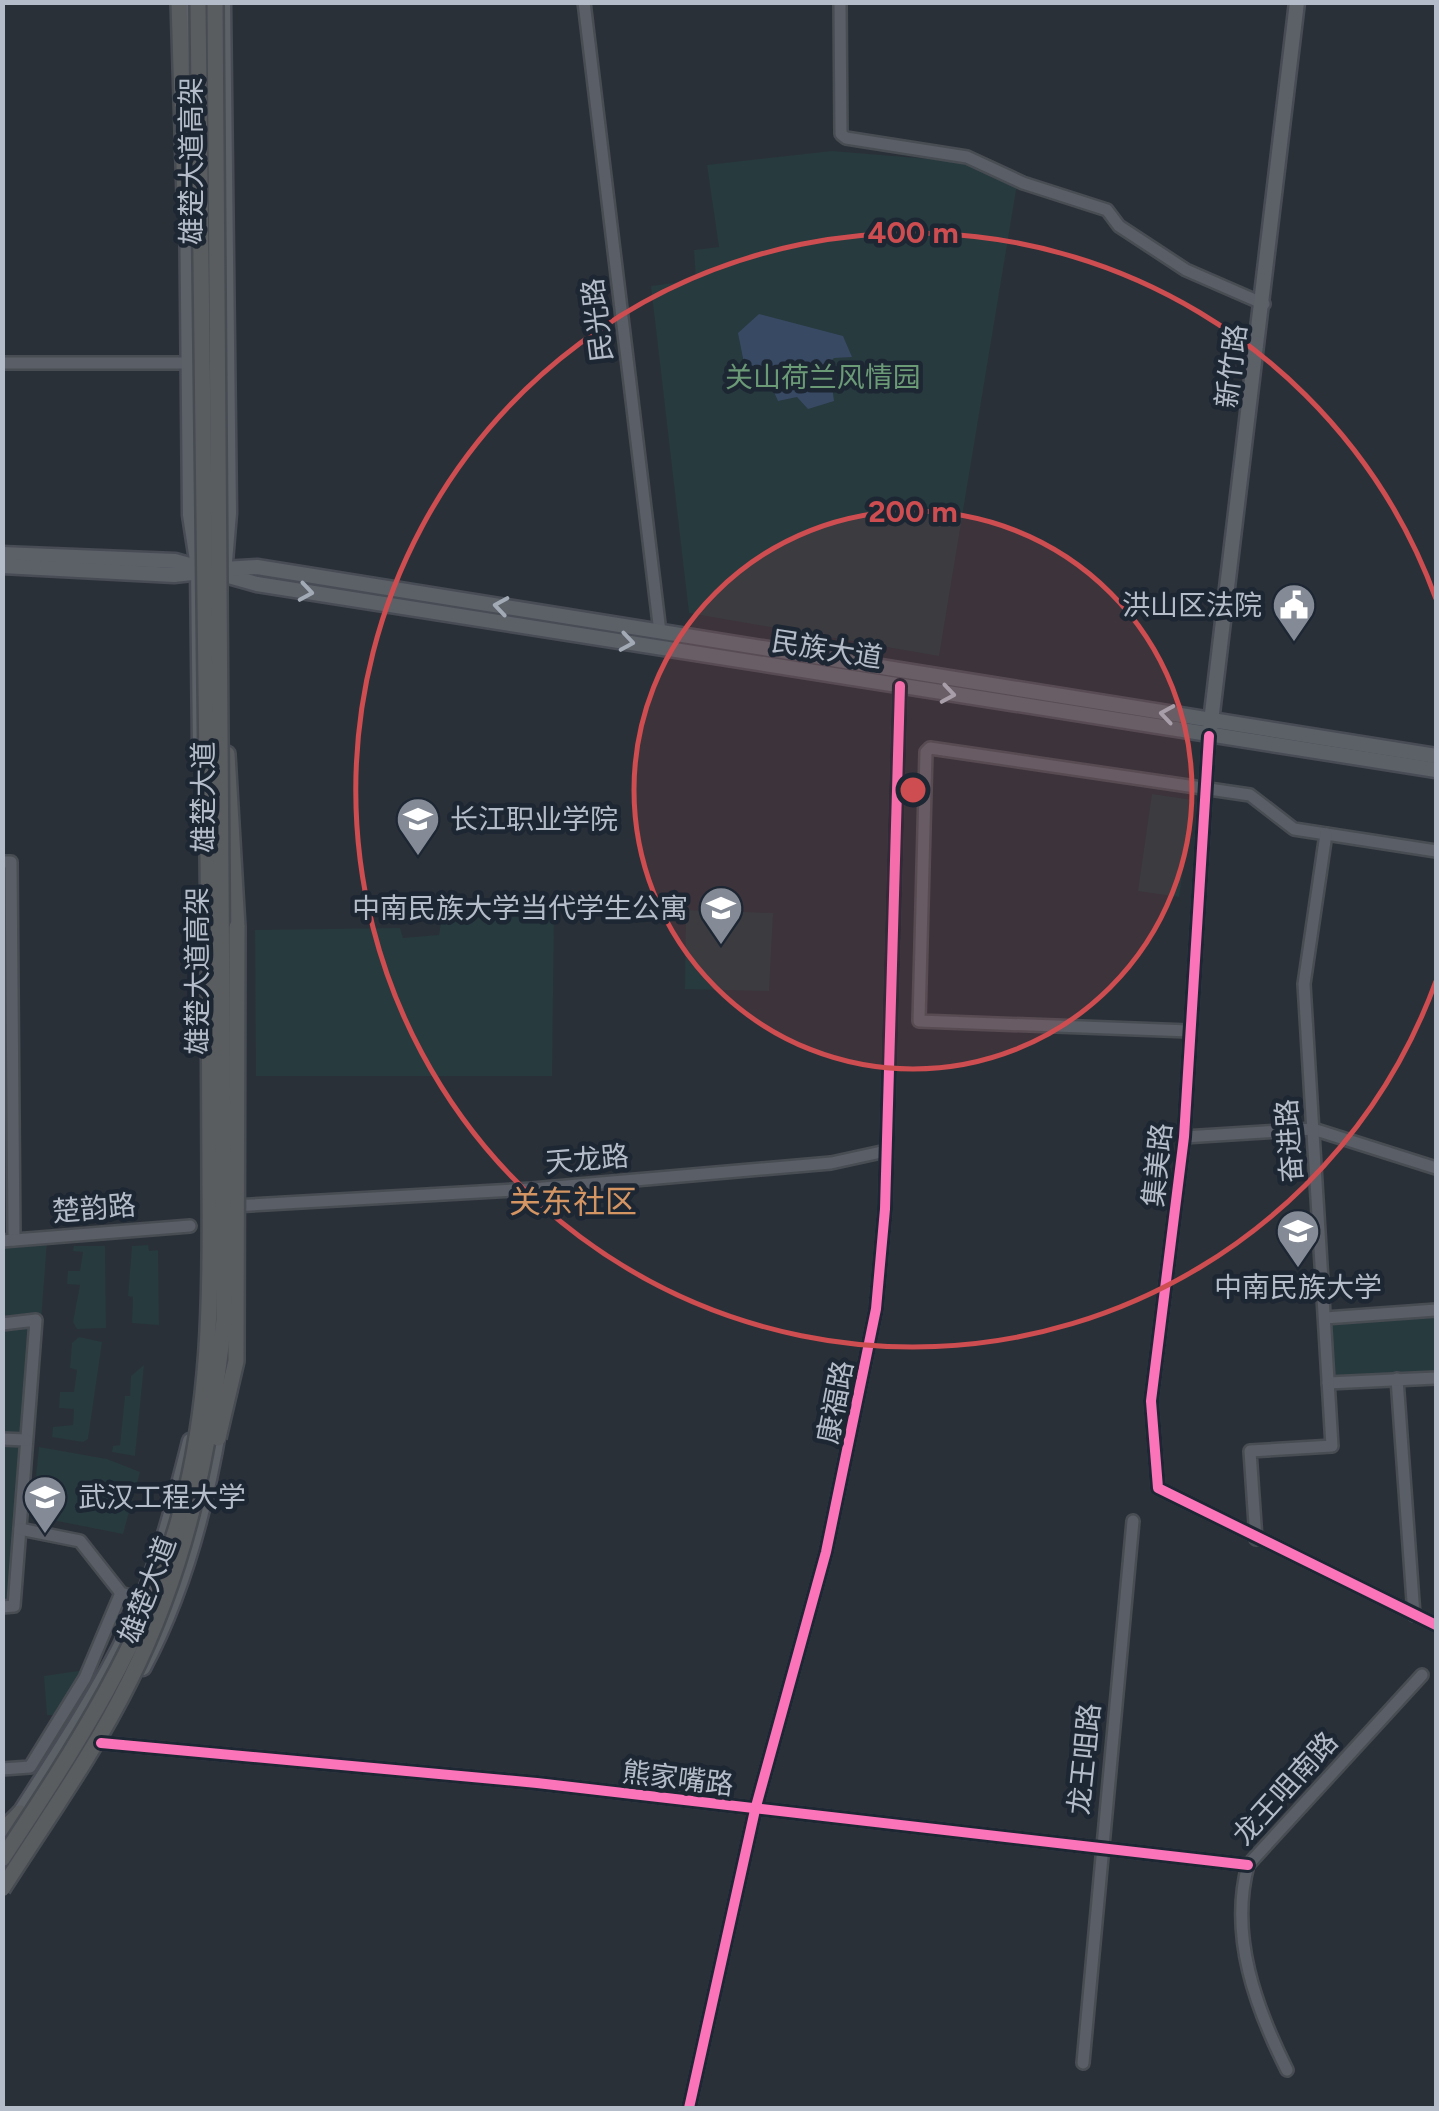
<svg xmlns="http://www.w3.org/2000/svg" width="1439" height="2111" font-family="Figtree,'Noto Sans SC',sans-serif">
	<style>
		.green { fill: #273a3e }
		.water { fill: #384963 }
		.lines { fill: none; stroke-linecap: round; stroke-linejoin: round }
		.minor-casing { stroke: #484c53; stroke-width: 16 }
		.major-casing { stroke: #484c55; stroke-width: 19 }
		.highway-casing { stroke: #474c53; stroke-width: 20 }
		.minor { stroke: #5a5e66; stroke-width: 11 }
		.major { stroke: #5c6168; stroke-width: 14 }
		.highway { stroke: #5a5d60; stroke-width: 15 }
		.highway-bridge-casing { stroke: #474c53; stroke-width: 20; stroke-linecap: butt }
		.highway-bridge { stroke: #5a5d60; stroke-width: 15 }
		.cycleway-casing { stroke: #1d2633; stroke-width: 16 }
		.cycleway { stroke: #fb73b8; stroke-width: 10 }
		.oneway { stroke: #a2aab6 }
		.ring { fill: none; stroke: #ce4d50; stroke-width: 5 }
		.labels { text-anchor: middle; stroke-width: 9; stroke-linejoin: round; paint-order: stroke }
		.street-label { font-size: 28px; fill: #b4bcc9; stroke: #1d2633 }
		.park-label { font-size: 28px; fill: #6b9a76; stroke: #1d2633 }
		.poi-label { font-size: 28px; fill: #b4bcc9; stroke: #1d2633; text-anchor: end }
		.quarter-label { font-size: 32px; fill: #d59563; stroke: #1d2633 }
		.centre { fill: #ce4d50; stroke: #1d2633; stroke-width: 5 }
		.ring-label { font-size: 30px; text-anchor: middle; font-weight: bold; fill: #ce4d50; stroke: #1d2633; stroke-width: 9; stroke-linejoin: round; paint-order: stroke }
	</style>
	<rect width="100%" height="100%" fill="#2a3038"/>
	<g class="green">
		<polygon points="832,151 966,162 1017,184 939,656 689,613 651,286 696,280 694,250 719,247 707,165"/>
		<polygon points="1152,794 1193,800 1179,897 1138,891"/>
		<polygon points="686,910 773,913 769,991 685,989"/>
		<polygon points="554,916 552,1076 256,1076 255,930 400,928 403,938 439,935 442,918"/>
		<polygon points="47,1241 26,1522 20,1529 14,1606 3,1607 3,1246"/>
		<polygon points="148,1245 149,1251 158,1250 159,1325 132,1323 133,1297 128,1296 132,1246"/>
		<polygon points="74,1246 105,1246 106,1328 77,1329 73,1322 80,1285 67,1284 68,1271 80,1271 83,1252 73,1251"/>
		<polygon points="1436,1315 1436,1374 1333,1376 1331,1325 1336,1321"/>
		<polygon points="79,1337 102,1342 88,1439 83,1442 52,1437 53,1427 73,1425 74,1409 59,1408 60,1392 74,1392 77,1370 70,1368 72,1343"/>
		<polygon points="144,1365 135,1456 112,1452 113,1446 120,1445 125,1396 130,1396 131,1376"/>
		<polygon points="39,1447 107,1459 140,1472 123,1534 32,1516"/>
		<polygon points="85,1670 58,1715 47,1715 44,1676"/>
	</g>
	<polygon class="water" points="759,314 843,336 852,357 834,358 829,363 834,401 808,409 797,397 778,401 766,374 744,363 738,333"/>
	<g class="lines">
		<g class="minor-casing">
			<g id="minor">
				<polyline points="584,2 660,632"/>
				<polyline points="840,2 841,134 846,138 967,157 1023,183 1107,210 1119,226 1186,270 1264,304"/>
				<polyline points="2,363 188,363"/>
				<polyline points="1209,736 1184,1137 1151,1401 1158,1488 1436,1625"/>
				<polyline points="2,862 11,862 14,1240"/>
				<polyline points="1189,1031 919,1021 926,752 930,748 1250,795 1294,829 1436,851"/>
				<polyline points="1184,1137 1313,1129 1436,1168"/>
				<polyline points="233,1206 532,1189 831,1163 886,1151"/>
				<polyline points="2,1241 190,1226"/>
				<polyline points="1325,1318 1436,1310"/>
				<polyline points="2,1324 36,1320 14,1606 2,1607"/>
				<polyline points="1397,1379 1414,1615"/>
				<polyline points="1328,1383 1436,1378"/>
				<polyline points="2,1439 26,1440"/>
				<polyline points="20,1529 80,1541 121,1593 135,1598"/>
				<polyline points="1256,1539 1250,1451 1332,1446 1304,984 1326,834"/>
				<polyline points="101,1743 537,1783 1248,1865"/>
				<polyline points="2,1769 30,1767 85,1678 121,1593"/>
				<polyline points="1083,2063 1133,1521"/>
				<path d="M1287,2070C1256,2008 1229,1936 1248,1865L1422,1675"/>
				<polyline points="689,2108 755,1810 826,1552 876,1309 885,1209 900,686"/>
			</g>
		</g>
		<g class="major-casing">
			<g id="major">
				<polyline points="189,2 190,117"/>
				<polyline points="223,2 229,513 225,562"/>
				<polyline points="187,188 190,515 198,567 200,746"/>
				<polyline points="2,554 175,561 257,584 1436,770"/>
				<polyline points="2,566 174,575 201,572"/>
				<polyline points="223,569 257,567 1436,756"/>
				<polyline points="1210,730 1297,2"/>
				<polyline points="226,1381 230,1333"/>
				<path d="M143,1668C183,1593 205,1511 219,1427"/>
				<path d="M2,1841C46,1771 92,1705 128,1631C157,1571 174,1505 190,1441"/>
			</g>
		</g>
		<g class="highway-casing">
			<g id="highway">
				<polyline points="179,2 185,197"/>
				<polyline points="227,754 237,927"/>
				<polyline points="2,1831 20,1813"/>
			</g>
		</g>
		<use href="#minor" class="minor"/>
		<use href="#major" class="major"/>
		<use href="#highway" class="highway"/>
		<g class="highway-bridge-casing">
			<g id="highway-bridge">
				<polyline points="218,1438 236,1361 237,927"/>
				<path d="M2,1859C73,1751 147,1639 181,1512C210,1405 211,1299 210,1189C210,1106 210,1023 209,940C207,628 201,315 198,2"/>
				<path d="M2,1889C46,1820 94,1753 130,1680C188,1564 210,1448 224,1320L215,2"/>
			</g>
		</g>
		<use href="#highway-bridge" class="highway-bridge"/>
		<g class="cycleway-casing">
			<g id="cycleway">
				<polyline points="1209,736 1184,1137 1151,1401 1158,1488 1436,1625"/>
				<polyline points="101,1743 537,1783 1248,1865"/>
				<polyline points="689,2108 755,1810 826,1552 876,1309 885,1209 900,686"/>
			</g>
		</g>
		<use href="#cycleway" class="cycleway"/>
	</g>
	<defs><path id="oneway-chevron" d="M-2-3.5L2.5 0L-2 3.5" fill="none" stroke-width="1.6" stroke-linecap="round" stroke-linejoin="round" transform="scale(2.5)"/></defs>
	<g class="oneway">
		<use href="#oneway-chevron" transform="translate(306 592) rotate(9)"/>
		<use href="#oneway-chevron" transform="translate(501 606) rotate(-171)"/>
		<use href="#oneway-chevron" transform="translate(627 642) rotate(9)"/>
		<use href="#oneway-chevron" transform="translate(948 694) rotate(9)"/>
		<use href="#oneway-chevron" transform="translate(1167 714) rotate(-171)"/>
	</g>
	<circle cx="913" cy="790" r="279" fill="#ce4d50" fill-opacity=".12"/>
	<g class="ring">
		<circle cx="913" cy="790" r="279"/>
		<path d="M1436 981A557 557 0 1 1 1436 599"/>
	</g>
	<defs>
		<g id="civic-pin" transform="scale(2.25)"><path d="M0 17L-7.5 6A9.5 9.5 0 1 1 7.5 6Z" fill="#848b96" stroke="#1d2633"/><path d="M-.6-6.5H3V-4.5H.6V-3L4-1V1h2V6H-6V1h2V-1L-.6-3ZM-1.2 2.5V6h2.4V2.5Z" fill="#fff"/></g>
		<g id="university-pin" transform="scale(2.25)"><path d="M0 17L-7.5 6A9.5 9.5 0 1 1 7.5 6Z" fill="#848b96" stroke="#1d2633"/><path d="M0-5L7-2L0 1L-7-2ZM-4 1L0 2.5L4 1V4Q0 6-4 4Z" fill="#fff"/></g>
	</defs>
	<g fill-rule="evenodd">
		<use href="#civic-pin" x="1294" y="605"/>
		<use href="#university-pin" x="418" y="819"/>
		<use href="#university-pin" x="721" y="908"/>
		<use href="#university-pin" x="1298" y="1231"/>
		<use href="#university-pin" x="45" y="1497"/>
	</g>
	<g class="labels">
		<g class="street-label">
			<text transform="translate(191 161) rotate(-90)" y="10">雄楚大道高架</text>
			<text transform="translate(597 320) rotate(-97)" y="10">民光路</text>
			<text transform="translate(1231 366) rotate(-83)" y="10">新竹路</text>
			<text transform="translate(827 649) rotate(9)" y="10">民族大道</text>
			<text transform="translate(203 797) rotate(-90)" y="10">雄楚大道</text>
			<text transform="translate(197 971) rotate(-90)" y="10">雄楚大道高架</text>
			<text transform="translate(1289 1141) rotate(-94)" y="10">奋进路</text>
			<text transform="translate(587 1159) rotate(-5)" y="10">天龙路</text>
			<text transform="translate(1157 1165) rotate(-84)" y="10">集美路</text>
			<text transform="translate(94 1208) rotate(-5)" y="10">楚韵路</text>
			<text transform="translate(835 1402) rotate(-79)" y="10">康福路</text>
			<text transform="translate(147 1590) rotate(-69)" y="10">雄楚大道</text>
			<text transform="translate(1084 1759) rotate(-84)" y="10">龙王咀路</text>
			<text transform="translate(678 1778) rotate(7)" y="10">熊家嘴路</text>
			<text transform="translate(1285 1788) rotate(-48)" y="10">龙王咀南路</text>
		</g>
		<g class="park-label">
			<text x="823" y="387">关山荷兰风情园</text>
		</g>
		<g class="poi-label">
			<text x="1262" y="615">洪山区法院</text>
			<text x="450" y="829" text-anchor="start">长江职业学院</text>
			<text x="688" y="918">中南民族大学当代学生公寓</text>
			<text x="1298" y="1297" text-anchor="middle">中南民族大学</text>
			<text x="78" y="1507" text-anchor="start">武汉工程大学</text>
		</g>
		<g class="quarter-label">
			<text x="573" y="1213">关东社区</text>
		</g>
	</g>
	<circle cx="913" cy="790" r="15" class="centre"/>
	<g class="ring-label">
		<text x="913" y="243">400 m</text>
		<text x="913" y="522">200 m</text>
	</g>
	<rect width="1439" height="2111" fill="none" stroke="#b4bcc9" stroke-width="10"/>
</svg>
